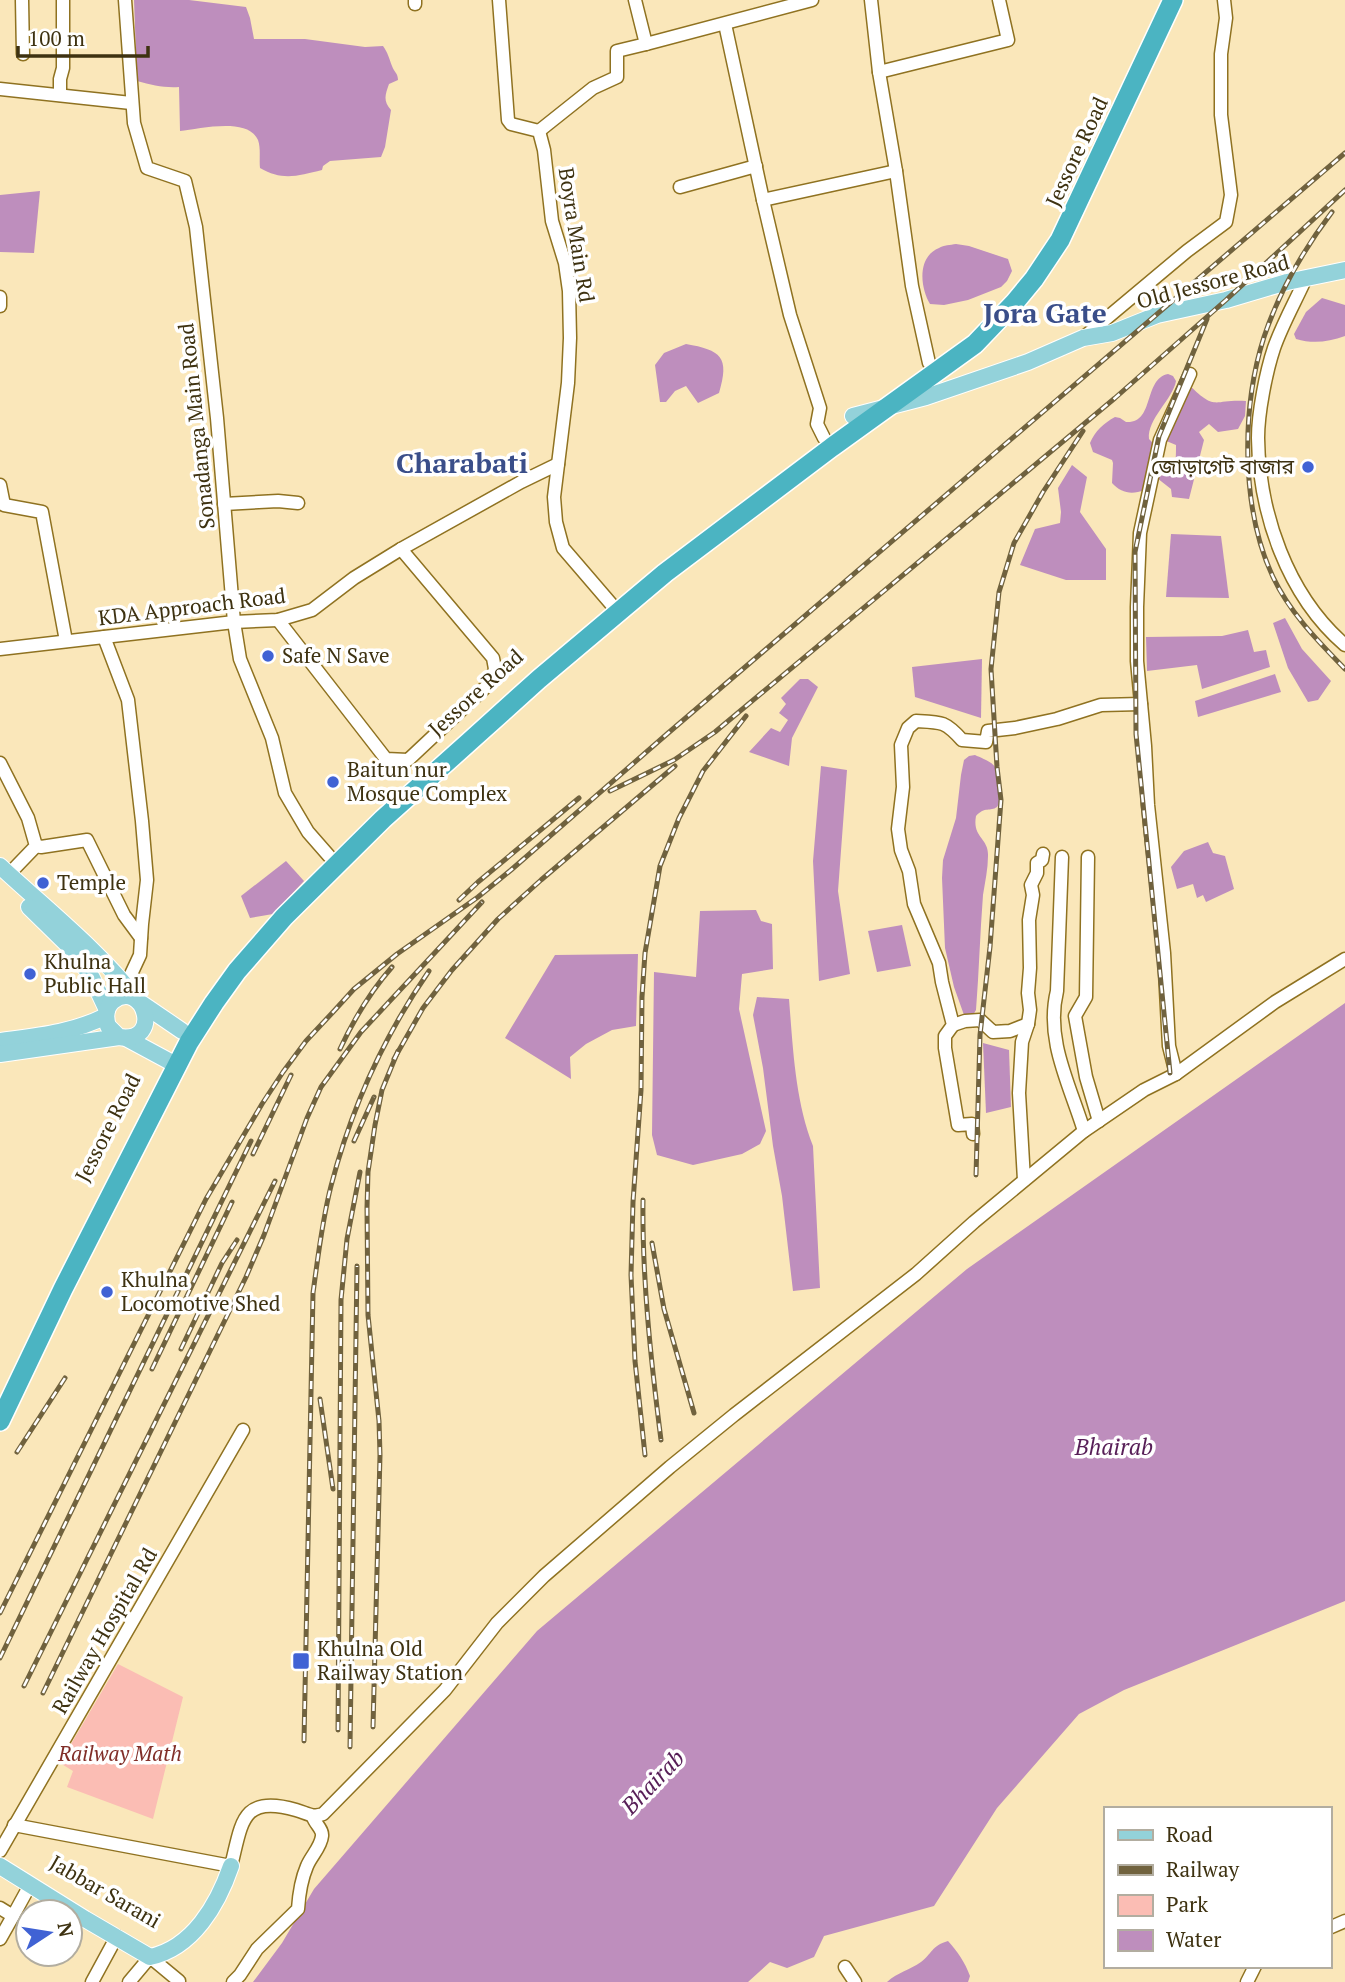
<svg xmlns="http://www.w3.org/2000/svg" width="1345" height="1982" font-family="'PT Serif','Noto Sans Bengali',serif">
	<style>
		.green { fill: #fbbdb4 }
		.water { fill: #be8ebd }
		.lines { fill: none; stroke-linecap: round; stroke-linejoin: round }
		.minor-casing { stroke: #8f7221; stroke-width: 15 }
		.major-casing { stroke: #fff; stroke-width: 18 }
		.highway-casing { stroke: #fff; stroke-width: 22 }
		.minor { stroke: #fff; stroke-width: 12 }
		.major { stroke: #93d2da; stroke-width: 16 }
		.highway { stroke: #4bb4c2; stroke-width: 19 }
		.rail-casing { stroke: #70623e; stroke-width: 5 }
		.rail { stroke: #fff; stroke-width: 2.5; stroke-dasharray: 8; stroke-linecap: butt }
		.poi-dot { fill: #4062d4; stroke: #fff; stroke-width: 2.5 }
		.labels { text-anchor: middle; stroke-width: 7; stroke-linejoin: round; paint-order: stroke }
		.street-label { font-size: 21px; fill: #3e3211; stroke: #fff }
		.poi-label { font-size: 21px; fill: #3e3211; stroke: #fff; text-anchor: start }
		.park-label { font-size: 21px; font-style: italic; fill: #812e28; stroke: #fff }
		.water-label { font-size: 23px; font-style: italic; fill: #571e57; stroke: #fff }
		.district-label { font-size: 28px; font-weight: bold; fill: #3a4e89; stroke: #fff }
	</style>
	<rect width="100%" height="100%" fill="#fae7ba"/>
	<polygon class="green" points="118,1664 183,1697 153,1819 67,1787 73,1771 60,1763"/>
	<g class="water">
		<path d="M134,0H189L246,7L250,18L254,39H305L365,47L383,46C388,53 389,58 392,66C394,72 398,73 398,80L389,84C385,95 383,101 391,110L385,147L381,157L330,161L323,166L322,170C298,176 282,181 260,168C259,160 261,148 258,140C248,117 200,129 180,131L179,87C164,88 152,85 137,81Z"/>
		<polygon points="40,191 34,253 0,252 0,195"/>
		<path d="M956,244L969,246L1008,259L1012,271L1007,281L1001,287L968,300L944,305L930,304C920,287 917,257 939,248C944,245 950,245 956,244Z"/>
		<path d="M1322,298L1345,305V336C1328,342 1313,344 1296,339L1294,334L1306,312Z"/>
		<path d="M686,344C721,350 730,357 719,393L698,403L686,386L675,391L666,402H660L655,365L664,353Z"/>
		<path d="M1168,374L1173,376L1176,381C1173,399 1147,419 1149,439L1154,444L1144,490C1132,495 1121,493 1112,483L1113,463L1112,460L1093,452L1090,443C1095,431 1104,423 1115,417L1120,418L1126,422C1155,424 1143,379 1168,374Z"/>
		<path d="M1189,385C1217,412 1212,399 1246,401L1245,416L1238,429L1218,432L1209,424L1199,432L1204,440L1189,499L1172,497L1171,489L1157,478C1176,468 1176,467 1176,445L1164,440Z"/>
		<polygon points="1072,465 1087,477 1080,512 1106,549 1106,580 1066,580 1020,565 1035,529 1060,523 1061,512 1058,488"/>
		<polygon points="1171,534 1221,536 1229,598 1166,597"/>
		<polygon points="1285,618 1302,649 1331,681 1318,700 1308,702 1288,668 1273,623"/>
		<polygon points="1248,630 1254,652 1266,650 1270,667 1202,689 1197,665 1147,671 1146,637 1222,636"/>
		<polygon points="982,659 981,718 915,697 912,667"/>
		<polygon points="1275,674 1281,692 1198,717 1195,701"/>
		<polygon points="800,679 808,679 818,687 792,738 789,766 749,752 771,728 780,732 788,720 779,713 786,704 781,698"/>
		<path d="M975,755C981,758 991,761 995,767C998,773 1002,802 997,807C990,812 985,806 976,816C972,838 989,838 988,856C988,869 985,882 983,895C980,933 979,972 976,1010L973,1015H964L954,987L945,948L942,878L943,860L956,818L961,775L964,760L969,756Z"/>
		<polygon points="821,766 847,770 838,891 850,974 819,981 813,861"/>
		<polygon points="1208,842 1213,853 1225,856 1234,889 1206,902 1203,895 1197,898 1193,884 1177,889 1171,867 1184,851"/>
		<polygon points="286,861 304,881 273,914 250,918 241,896"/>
		<polygon points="756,910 761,921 772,924 773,969 742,974 739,1009 766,1131 760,1144 742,1154 693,1165 657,1155 652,1135 654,972 696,977 700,911"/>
		<polygon points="902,925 911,966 877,972 868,931"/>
		<polygon points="638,954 636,1026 612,1030 586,1044 570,1057 571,1079 505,1038 555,955"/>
		<path d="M757,997L789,999C793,1048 795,1100 813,1146L820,1288L793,1291L782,1196L773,1146L763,1068L753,1015Z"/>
		<polygon points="1345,1003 1345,1601 1124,1690 1079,1714 997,1808 934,1906 824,1936 814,1957 787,1968 770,1962 748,1982 253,1982 282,1943 314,1889 537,1631 967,1269"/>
		<polygon points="983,1043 1009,1050 1011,1107 986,1113"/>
		<path d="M948,1941C957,1951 965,1962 970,1976L968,1982H887C898,1972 910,1970 921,1962C932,1954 931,1946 948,1941Z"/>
	</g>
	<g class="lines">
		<g class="minor-casing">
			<g id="minor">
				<polyline points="22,0 23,54"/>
				<polyline points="125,0 134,123 147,168 185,181 196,227 217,418 234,622 240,659 272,738 285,793 308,832 329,856"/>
				<polyline points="415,0 415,4"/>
				<polyline points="499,0 508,120 511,124 539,131 544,150 552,221 565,263 569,291 570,338 568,383 554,497 556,522 563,548 612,605"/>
				<polyline points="871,0 879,72 896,171 912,286 929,363"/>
				<polyline points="725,24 763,200 790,315 820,408 817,424 824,438"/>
				<polyline points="646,44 812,0"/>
				<polyline points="879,72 1008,40 999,0"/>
				<polyline points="0,89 131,103"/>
				<polyline points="60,95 60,79 63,68 63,0"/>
				<polyline points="539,131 593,88 617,77 617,51 646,44 635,0"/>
				<polyline points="680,187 756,166"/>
				<polyline points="763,200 896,171"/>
				<path d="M1305,280C1295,302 1282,325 1274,348C1266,372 1258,413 1258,438C1259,513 1287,595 1345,645"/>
				<polyline points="0,297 0,306"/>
				<polyline points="1083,338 1187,251 1226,222 1231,195 1221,115 1221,54 1226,18 1224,0"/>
				<polyline points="0,485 4,505 42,512 66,641"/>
				<polyline points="224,504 278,501 298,503"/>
				<polyline points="278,620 386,759 408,760 490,683 495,669 493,658 401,549"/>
				<polyline points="104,637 128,700 142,821 147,880 142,924 140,955 126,985"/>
				<polyline points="0,649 234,622 278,620 312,610 354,578 401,549 521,482 558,464"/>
				<polyline points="0,763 28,818 36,846 9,874"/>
				<polyline points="36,846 41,847 87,840 124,915 141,938"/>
				<path d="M1062,857L1057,991C1045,1040 1070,1085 1084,1131"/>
				<polyline points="1088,857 1086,997 1075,1016 1086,1077 1099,1121"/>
				<polyline points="953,1025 965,1021 980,1020 993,1032 1010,1031 1028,1024"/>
				<polyline points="1176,1074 1169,1046 1164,953 1148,805 1145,746 1137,661 1137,607 1140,533 1160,440 1190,374"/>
				<path d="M973,1134L972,1124L958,1125L945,1048V1036L953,1025L942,982L939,963L914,904L909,871L901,850L898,829L903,787L901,745L908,728L916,721C941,722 945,721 962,740L986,742L988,731L1015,728L1057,719L1101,705L1141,704"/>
				<polyline points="1024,1180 1019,1093 1022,1042 1028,1024 1030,1010 1028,993 1030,968 1029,920 1033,895 1031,885 1037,873 1037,863 1042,860 1043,854"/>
				<path d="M14,1825L231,1866C242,1823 241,1794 296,1810C307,1813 312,1818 323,1814L445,1690L497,1623L544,1576L670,1467L734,1415L916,1274L974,1222L1084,1131L1144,1090L1176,1074L1275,1002L1345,959"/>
				<polyline points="0,1851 243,1430"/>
				<polyline points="0,1908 13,1916 30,1885"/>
				<polyline points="1329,1928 1345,1921"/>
				<polyline points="0,1939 13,1916"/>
				<polyline points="845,1967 855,1982"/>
				<polyline points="92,1982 117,1936"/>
				<polyline points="129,1982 150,1957 179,1981 178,1982"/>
				<path d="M233,1982L240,1975L257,1949L298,1909C299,1894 301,1880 307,1866C311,1856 321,1847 322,1836C323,1829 315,1824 313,1817"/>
				<polyline points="1247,1982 1255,1966"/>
			</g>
		</g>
		<g class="major-casing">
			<g id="major">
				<polyline points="853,416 926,397 1028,362 1083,338 1112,333 1157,315 1226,300 1287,282 1345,270"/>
				<path d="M0,866C45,908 101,952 138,1001"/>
				<polyline points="29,907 74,951 92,978 107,1010"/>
				<polyline points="141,1003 182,1031"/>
				<polyline points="126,1038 178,1066"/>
				<path d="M0,1041C37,1036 72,1033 106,1016"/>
				<path d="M0,1054L119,1037C164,1044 144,978 113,1001C105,1008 105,1017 108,1026L119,1037"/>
				<path d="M0,1866L85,1919L150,1957C193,1948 218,1904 231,1866"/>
			</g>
		</g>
		<g class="highway-casing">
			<polyline id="highway" points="0,1421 63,1289 189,1042 214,1003 237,971 284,917 383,819 469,742 539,679 665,573 832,447 975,344 1015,302 1034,279 1060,240 1173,0"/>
		</g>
		<use href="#minor" class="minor"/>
		<use href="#major" class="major"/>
		<use href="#highway" class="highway"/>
		<g class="rail-casing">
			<g id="rail">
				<path d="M1332,212C1304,249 1279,292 1264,337C1241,409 1241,509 1273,577C1290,613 1318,641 1345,669"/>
				<polyline points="610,791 674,760 715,732 1115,398 1226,300 1345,190"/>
				<polyline points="459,900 478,882 579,798"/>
				<path d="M340,1049C354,1019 370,992 392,967"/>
				<polyline points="394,1059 423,1008 452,970 498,919 541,880 675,766"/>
				<polyline points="1170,1073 1136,734 1135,552 1159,436 1207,319"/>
				<polyline points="354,1141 374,1097"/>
				<polyline points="253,1154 291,1075"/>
				<polyline points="976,1175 980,1035 990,947 1001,800 997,767 991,669 999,592 1014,543 1043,492 1083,431"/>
				<path d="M643,1200C642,1280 651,1361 661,1440"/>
				<polyline points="652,1243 664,1309 694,1413"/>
				<polyline points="181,1349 222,1263 237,1240"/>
				<polyline points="152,1369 232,1202"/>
				<polyline points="320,1399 333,1489"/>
				<polyline points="17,1452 65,1378"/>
				<polyline points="645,1455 635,1361 631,1275 633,1202 641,1090 642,997 645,953 660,866 679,818 703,771 746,716"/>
				<polyline points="0,1613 206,1199 262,1104 283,1072 306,1041 334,1011 354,989 397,954 478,897 511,870 667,734 1345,153"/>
				<polyline points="0,1658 251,1141"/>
				<polyline points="24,1686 275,1181"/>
				<polyline points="43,1693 246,1277 264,1235 307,1118 321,1087 361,1032 482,902"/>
				<polyline points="373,1727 380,1455 379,1421 368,1315 367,1208 368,1172 375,1125 382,1090 398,1051"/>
				<polyline points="338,1730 341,1300 347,1239 360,1172"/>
				<path d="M304,1741L313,1293C318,1257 322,1221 331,1186C351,1109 384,1036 429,971"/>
				<polyline points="350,1747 357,1266"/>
			</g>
		</g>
		<use href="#rail" class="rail"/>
	</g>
	<g class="poi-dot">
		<circle cx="1308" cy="467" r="7"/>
		<circle cx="268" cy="656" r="7"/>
		<circle cx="333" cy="782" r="7"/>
		<circle cx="43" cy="883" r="7"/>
		<circle cx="30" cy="974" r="7"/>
		<circle cx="107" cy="1292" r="7"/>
		<rect x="292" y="1652" width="18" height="18" rx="3.5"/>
	</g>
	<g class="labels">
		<g class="street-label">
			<text transform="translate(1077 152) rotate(-65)" y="7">Jessore Road</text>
			<text transform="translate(576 235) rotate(81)" y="7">Boyra Main Rd</text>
			<text transform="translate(1213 282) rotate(-15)" y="7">Old Jessore Road</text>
			<text transform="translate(197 426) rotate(-96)" y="7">Sonadanga Main Road</text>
			<text transform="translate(192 607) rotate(-7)" y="7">KDA Approach Road</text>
			<text transform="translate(476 693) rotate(-42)" y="7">Jessore Road</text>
			<text transform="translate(108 1128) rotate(-63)" y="7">Jessore Road</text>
			<text transform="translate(105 1631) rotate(-60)" y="7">Railway Hospital Rd</text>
			<text transform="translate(105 1892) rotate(30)" y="7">Jabbar Sarani</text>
		</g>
		<g class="poi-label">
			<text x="1294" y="474" text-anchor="end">জোড়াগেট বাজার</text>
			<text x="282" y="663">Safe N Save</text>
			<text x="347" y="777">Baitun nur<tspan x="347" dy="24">Mosque Complex</tspan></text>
			<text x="57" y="890">Temple</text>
			<text x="44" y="969">Khulna<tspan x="44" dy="24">Public Hall</tspan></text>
			<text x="121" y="1287">Khulna<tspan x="121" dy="24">Locomotive Shed</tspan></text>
			<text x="317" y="1656">Khulna Old<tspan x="317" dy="24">Railway Station</tspan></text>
		</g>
		<g class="park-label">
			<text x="120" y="1761">Railway Math</text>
		</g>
		<g class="water-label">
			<text x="1114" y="1455">Bhairab</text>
			<text transform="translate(653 1782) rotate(-46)" y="8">Bhairab</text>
		</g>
		<g class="district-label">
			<text x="1045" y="323">Jora Gate</text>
			<text x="462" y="473">Charabati</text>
		</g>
	</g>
	<rect x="1104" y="1807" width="228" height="161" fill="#ffffff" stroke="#b2ada0" stroke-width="2"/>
	<rect x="1118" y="1830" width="35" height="10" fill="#93d2da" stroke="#b2ada0" stroke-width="2"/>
	<text x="1166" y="1842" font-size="21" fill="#3e3211">Road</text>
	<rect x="1118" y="1865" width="35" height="10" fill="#70623e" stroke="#b2ada0" stroke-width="2"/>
	<text x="1166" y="1877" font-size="21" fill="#3e3211">Railway</text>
	<rect x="1118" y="1895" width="35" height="21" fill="#fbbdb4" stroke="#b2ada0" stroke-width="2"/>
	<text x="1166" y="1912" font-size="21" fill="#3e3211">Park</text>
	<rect x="1118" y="1930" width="35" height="21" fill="#be8ebd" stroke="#b2ada0" stroke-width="2"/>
	<text x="1166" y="1947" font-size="21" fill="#3e3211">Water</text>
	<g transform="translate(49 1933) rotate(78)"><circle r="33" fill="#ffffff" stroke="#b2ada0" stroke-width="2"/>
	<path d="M0-5L12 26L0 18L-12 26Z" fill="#4062d4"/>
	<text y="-10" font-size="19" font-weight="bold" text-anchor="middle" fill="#3e3211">N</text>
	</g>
	<path d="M18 46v10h130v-10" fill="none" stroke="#3e3211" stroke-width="3.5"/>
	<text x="28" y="46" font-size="21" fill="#3e3211" stroke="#ffffff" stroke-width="5" paint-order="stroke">100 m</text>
</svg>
